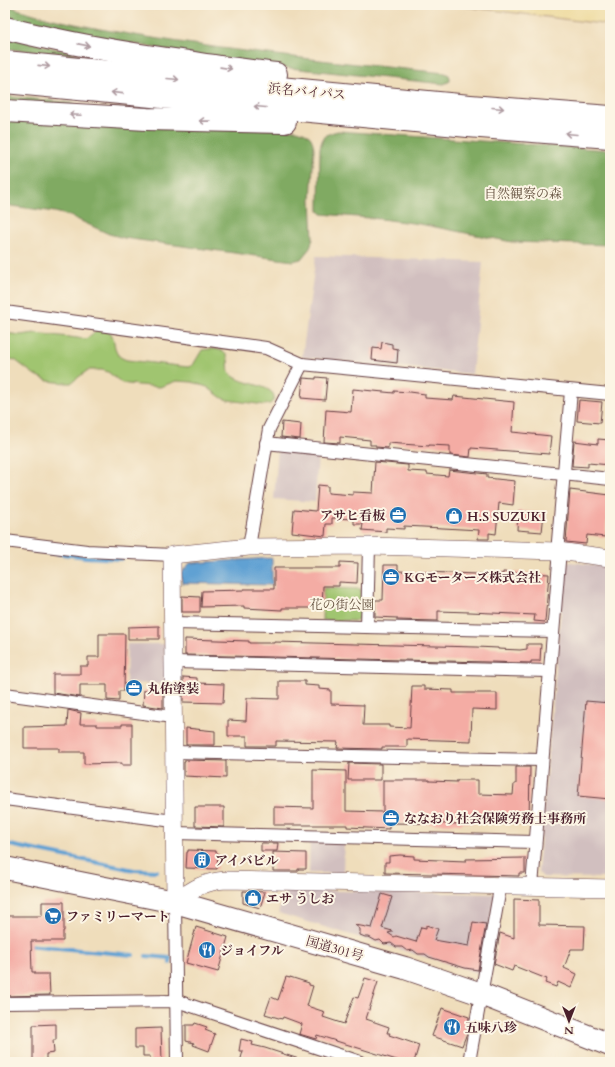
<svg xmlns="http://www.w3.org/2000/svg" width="615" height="1067" font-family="Cardo,'Noto Serif JP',serif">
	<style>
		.industrial { fill: #d1bfbf }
		.green { fill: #a0c56f; stroke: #75724d }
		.forest { fill: #80aa62; stroke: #656446 }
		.sand { fill: #eeda9e; stroke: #9c7c64 }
		.water { fill: #60a1d3; stroke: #55607f }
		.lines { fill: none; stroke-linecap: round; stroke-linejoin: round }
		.stream { stroke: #60a1d3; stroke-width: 4 }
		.building { fill: #f4aca4 }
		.street-casing { stroke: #633c41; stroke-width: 14 }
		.secondary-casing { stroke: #633c41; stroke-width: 18 }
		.highway-casing { stroke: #633c41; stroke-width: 24 }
		.street { stroke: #fff; stroke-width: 12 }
		.secondary { stroke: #fff; stroke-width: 17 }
		.highway { stroke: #fff; stroke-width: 22 }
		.oneway { stroke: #ae9aa0 }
		.labels { text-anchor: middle; stroke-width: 4; stroke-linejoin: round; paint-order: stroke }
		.street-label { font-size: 13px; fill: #4a1f2b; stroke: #fcf5e5 }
		.park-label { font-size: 13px; fill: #64513f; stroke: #fcf5e5 }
		.poi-label { font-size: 13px; font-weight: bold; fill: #4a1f2b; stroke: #fcf5e5; text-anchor: start }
	</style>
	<rect width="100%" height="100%" fill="#fcf5e5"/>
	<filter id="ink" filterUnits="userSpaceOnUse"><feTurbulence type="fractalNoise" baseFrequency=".025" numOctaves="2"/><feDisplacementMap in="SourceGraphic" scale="8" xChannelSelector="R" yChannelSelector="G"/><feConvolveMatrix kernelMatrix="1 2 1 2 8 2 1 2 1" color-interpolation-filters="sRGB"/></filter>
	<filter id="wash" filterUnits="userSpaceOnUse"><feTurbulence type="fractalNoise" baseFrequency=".012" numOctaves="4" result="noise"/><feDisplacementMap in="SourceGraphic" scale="16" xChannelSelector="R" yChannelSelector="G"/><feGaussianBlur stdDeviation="0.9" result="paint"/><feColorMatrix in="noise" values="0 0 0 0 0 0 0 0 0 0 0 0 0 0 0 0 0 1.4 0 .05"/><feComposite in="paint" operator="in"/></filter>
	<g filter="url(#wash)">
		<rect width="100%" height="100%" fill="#efddbb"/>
		<g class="industrial">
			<polygon points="316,256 483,262 472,374 302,357"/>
			<polygon points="278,449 318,453 315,502 274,499"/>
			<polygon points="570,562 610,567 610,878 543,877 538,872 565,566"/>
			<polygon points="127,644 165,644 165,684 126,683"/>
			<polygon points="310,840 344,840 343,873 309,873"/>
			<polygon points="285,890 495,894 481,974 278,913"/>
		</g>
		<g class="green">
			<path d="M97,330L110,332C118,343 110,355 127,360L188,367L193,365L202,350C212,348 226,348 228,360C229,365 227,372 232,375C235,378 242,381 246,382C252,384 280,389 273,401C271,404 269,404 265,405L228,400L222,398L207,387L192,382L176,381L160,387L128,384L122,383L108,372L102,370H88L71,383H66L48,381L35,375L15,360L5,358V333L20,335L35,333L86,339Z"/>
			<polygon points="323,588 361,589 361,615 356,621 322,620"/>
		</g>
		<g class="forest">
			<path d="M5,5C51,21 99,29 147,37C246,53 345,63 445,73L449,75L450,78V81L444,84L270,66L188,54L5,20Z"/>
			<polygon points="5,36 80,55 5,49"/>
			<polygon points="5,96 73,103 75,105 5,104"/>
			<path d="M5,119L184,128L297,130C308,133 312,136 314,148L311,200L313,238L310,248L301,259L293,261L124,238L109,234L70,216L55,212L5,205Z"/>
			<path d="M338,131L610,150V245L512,242L420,224L381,219L322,214L319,211V206L320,148C323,135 326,134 338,131Z"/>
		</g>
		<polygon class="sand" points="453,5 610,5 610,25"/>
		<polygon class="water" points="272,558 272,585 182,583 181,573 190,563"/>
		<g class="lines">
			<g class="stream">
				<polyline points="32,550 86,557 121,559"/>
				<polyline points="5,844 134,870 157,871"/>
				<polyline points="27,945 133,955"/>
				<polyline points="146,956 170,958 170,963"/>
			</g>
		</g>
		<g id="blocks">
			<g class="building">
				<polygon points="382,342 392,344 392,348 398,349 397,363 372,360 373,348 381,349"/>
				<polygon points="316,377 327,378 325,400 301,398 303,378 316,379"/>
				<polygon points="353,389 394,393 394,391 410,392 425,394 425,398 453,400 454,396 514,402 512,432 551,436 549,454 471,448 470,457 450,455 450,446 429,445 429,446 388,443 388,448 376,447 376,445 370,445 370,440 340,437 340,443 324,442 326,410 351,412"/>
				<polygon points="579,400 602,402 600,423 577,421"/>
				<polygon points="282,422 301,424 300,439 281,437"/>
				<polygon points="598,439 610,440 610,465 588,463 588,467 572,466 574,441 598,444"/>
				<polygon points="375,462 408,465 408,471 427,472 427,474 448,476 449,470 487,474 487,478 515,481 513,505 499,503 496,534 489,533 489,539 478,539 479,530 443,528 404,526 404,529 386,528 386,532 362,530 363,524 354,524 354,519 332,518 332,524 326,524 325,536 292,532 294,509 316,511 318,485 328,486 328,493 353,495 353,492 373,493"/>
				<polygon points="570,490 610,495 610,510 608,510 605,537 587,535 586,544 566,542"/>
				<polygon points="518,511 544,513 542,532 517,530"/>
				<polygon points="340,562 358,563 357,583 339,582 339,586 323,586 322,607 313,607 313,608 282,608 282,610 244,608 244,606 201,607 202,591 244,590 244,589 274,589 274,568 340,568"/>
				<polygon points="384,565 398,565 398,571 476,574 503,574 503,572 549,574 545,622 534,621 535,615 470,612 438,611 438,621 397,620 397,618 375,617 375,600 383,600"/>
				<polygon points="182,596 200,597 200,612 182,612"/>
				<polygon points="159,626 159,639 128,639 128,627"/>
				<polygon points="99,634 125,634 124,691 119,691 119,701 107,700 107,685 80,685 80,697 53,693 53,674 80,674 80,666 88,666 88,657 99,657"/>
				<polygon points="185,639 249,641 249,643 274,643 274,642 476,647 498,648 498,649 520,650 527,649 527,644 541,644 540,661 531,661 531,663 185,655"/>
				<polygon points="183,677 197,678 197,683 224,684 223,703 183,702"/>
				<polygon points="279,681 305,681 305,685 319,686 319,689 331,690 331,704 364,705 363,725 389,725 389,727 410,728 412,686 424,686 424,689 453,690 453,693 497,693 497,710 472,709 471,741 407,739 407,747 382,747 382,749 337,748 338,742 276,741 276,746 247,746 247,736 228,736 228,720 246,721 247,698 279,699"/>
				<polygon points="144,690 163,691 163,708 143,705"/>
				<polygon points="586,701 610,703 610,799 578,796"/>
				<polygon points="68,710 81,713 80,724 97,724 97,726 122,726 122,724 132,724 132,765 122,765 122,763 84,764 84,752 59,752 59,748 24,748 24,727 67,726"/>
				<polygon points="186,728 215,731 215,745 186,745"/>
				<polygon points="185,760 226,761 226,778 184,776 184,762 185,762"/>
				<polygon points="349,763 381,764 381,780 348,780"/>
				<polygon points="516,767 530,767 529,822 511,822 511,819 474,818 474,823 462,822 462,824 389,823 389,829 347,827 347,825 274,825 274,807 313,808 313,770 346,771 346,811 383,812 383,780 429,780 429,781 457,782 457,780 478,780 478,794 513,795 514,784 516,784"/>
				<polygon points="195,807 224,807 224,827 195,826"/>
				<polygon points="261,843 278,843 277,851 261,851"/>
				<polygon points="188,850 216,851 216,853 218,853 217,869 186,868 187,852 188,852"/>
				<polygon points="273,852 306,853 306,869 298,869 298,871 273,871"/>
				<polygon points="400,855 414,856 414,859 466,861 466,859 525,858 525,873 519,873 519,876 385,873 385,862 389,862 389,856"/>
				<polygon points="243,891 265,892 260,908 243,903"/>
				<polygon points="382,894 392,897 382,928 392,931 392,932 388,933 394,937 396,936 416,942 421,927 426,928 426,925 438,929 434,940 469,946 473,922 486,924 478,970 465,968 429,957 425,954 418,954 413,950 407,951 402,947 396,947 391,943 384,944 380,940 376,941 369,937 365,937 360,935 360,929 355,925 372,928"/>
				<polygon points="514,899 539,900 539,925 585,926 584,949 571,949 564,968 577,974 571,988 558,982 556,987 545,983 547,979 514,966 512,971 494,964 500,933 514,938"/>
				<polygon points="42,902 64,902 64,931 63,931 63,941 31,941 32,972 35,972 35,974 49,974 50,995 5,996 5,916 42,916"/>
				<polygon points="196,927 228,937 218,972 186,963"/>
				<polygon points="286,977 290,978 290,977 309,983 309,985 313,986 307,1006 325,1012 323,1017 344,1024 354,997 358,998 365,978 378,982 366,1019 389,1027 387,1033 390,1033 389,1035 419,1045 414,1062 403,1062 317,1035 316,1039 299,1034 302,1024 283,1017 282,1019 265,1014 271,997 278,1000"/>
				<polygon points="442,1008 469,1017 467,1033 462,1046 432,1036"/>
				<polygon points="195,1023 207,1027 205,1030 215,1034 209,1051 193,1045 194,1043 186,1041 186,1025 194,1025"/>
				<polygon points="56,1024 56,1040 53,1040 54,1053 46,1054 46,1060 44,1060 44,1062 33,1062 33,1025"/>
				<polygon points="161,1028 162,1062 150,1062 150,1056 143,1056 143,1048 135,1048 135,1029"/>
				<polygon points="241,1039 253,1042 252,1045 265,1048 302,1060 302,1062 240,1062 243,1051 239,1051"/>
			</g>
		</g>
	</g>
	<g filter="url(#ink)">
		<use href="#blocks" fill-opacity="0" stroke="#633c41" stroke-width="1"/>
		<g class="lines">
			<g class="street-casing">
				<g id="street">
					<polyline points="5,312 266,348 302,364 269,429 249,547"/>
					<polyline points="302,364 610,394"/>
					<polyline points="266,443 610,479"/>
					<polyline points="5,541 87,551 172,555"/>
					<polyline points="173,623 553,631"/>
					<polyline points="367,627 369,546"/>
					<polyline points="174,662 550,671"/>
					<polyline points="5,694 165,716 174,716"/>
					<polyline points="174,752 542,760"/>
					<polyline points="5,799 166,820 175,820"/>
					<polyline points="175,833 535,842"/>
					<polyline points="532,886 559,562 558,541 571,391"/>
					<polyline points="175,902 177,1062"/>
					<polyline points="5,1003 177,1001 360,1062"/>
					<polyline points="469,1062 499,894 499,886"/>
				</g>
			</g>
			<g class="secondary-casing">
				<g id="secondary">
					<polyline points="175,902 172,555 249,547 369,546 558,551 610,558"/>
					<path d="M175,902C193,889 204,881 227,880L610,888"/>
				</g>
			</g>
			<g class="highway-casing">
				<g id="highway">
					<path d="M5,28C65,43 127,54 188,62C217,67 247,70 276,74"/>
					<polyline points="5,62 470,106 610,117"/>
					<polyline points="5,82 468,126 610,137"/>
					<polyline points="5,111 147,119 285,122"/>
					<polyline points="5,868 175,902 405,968 481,994 610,1045"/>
				</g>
			</g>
			<use href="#street" class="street"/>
			<use href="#secondary" class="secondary"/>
			<use href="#highway" class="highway"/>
		</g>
		<defs><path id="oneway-shaft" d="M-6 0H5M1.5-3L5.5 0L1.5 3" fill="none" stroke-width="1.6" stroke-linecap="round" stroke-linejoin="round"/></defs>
		<g class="oneway">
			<use href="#oneway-shaft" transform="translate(84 45) rotate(11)"/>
			<use href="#oneway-shaft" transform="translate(44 66) rotate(6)"/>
			<use href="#oneway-shaft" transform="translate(226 68) rotate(8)"/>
			<use href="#oneway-shaft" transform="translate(173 79) rotate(5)"/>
			<use href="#oneway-shaft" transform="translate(117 93) rotate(-174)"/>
			<use href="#oneway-shaft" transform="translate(260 107) rotate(-175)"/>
			<use href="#oneway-shaft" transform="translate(498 108) rotate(5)"/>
			<use href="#oneway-shaft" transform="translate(75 115) rotate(-177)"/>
			<use href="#oneway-shaft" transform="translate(205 121) rotate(-179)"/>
			<use href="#oneway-shaft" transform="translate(571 134) rotate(-175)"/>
		</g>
	</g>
	<defs>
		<g id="office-disc" transform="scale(0.9)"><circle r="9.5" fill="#1f6fb2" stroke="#fcf5e5"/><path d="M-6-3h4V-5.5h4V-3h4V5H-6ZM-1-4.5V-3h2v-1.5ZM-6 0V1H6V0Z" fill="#fff"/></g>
		<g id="shop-disc" transform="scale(0.9)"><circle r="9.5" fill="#1f6fb2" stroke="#fcf5e5"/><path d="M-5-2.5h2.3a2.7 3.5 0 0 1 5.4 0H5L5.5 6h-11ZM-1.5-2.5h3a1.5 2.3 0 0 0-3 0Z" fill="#fff"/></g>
		<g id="building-disc" transform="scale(0.9)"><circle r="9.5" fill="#1f6fb2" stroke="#fcf5e5"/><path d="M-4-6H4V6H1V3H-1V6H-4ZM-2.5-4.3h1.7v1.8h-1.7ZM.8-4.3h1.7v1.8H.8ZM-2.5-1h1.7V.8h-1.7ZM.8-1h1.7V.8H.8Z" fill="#fff"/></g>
		<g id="supermarket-disc" transform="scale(0.9)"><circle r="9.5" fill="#1f6fb2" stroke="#fcf5e5"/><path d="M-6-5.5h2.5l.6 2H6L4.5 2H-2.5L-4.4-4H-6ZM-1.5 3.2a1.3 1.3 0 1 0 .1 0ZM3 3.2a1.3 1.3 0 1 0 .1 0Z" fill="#fff"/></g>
		<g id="restaurant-disc" transform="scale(0.9)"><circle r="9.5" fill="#1f6fb2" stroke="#fcf5e5"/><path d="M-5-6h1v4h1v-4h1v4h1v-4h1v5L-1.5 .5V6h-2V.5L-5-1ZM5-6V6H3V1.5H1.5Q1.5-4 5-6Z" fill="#fff"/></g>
	</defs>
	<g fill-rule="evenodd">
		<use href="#office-disc" x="398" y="515"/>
		<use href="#shop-disc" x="454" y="516"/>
		<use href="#office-disc" x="391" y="577"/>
		<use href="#office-disc" x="134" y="688"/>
		<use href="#office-disc" x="391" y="818"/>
		<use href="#building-disc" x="202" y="860"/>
		<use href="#shop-disc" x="253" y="898"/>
		<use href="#supermarket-disc" x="53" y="916"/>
		<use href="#restaurant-disc" x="207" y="950"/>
		<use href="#restaurant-disc" x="452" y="1027"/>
	</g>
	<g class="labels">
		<g class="street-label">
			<text transform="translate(307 91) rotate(5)" y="5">浜名バイパス</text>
			<text transform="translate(335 948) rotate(16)" y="5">国道301号</text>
		</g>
		<g class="park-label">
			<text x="523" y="198">自然観察の森</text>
			<text x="342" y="609">花の街公園</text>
		</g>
		<g class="poi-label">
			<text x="385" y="520" text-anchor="end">アサヒ看板</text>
			<text x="467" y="521">H.S SUZUKI</text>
			<text x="404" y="582">KGモーターズ株式会社</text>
			<text x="147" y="693">丸佑塗装</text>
			<text x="404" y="823">ななおり社会保険労務士事務所</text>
			<text x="215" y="865">アイバビル</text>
			<text x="266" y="903">エサ うしお</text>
			<text x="66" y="921">ファミリーマート</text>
			<text x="220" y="955">ジョイフル</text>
			<text x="465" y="1032">五味八珍</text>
		</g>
	</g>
	<rect width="615" height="1067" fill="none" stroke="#fcf5e5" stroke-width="20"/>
	<g transform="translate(569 1021) rotate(180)" stroke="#fcf5e5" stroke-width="3" paint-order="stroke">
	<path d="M0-3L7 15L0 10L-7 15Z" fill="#4a1f2b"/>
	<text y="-6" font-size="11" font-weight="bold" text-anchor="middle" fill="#4a1f2b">N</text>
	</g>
</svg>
